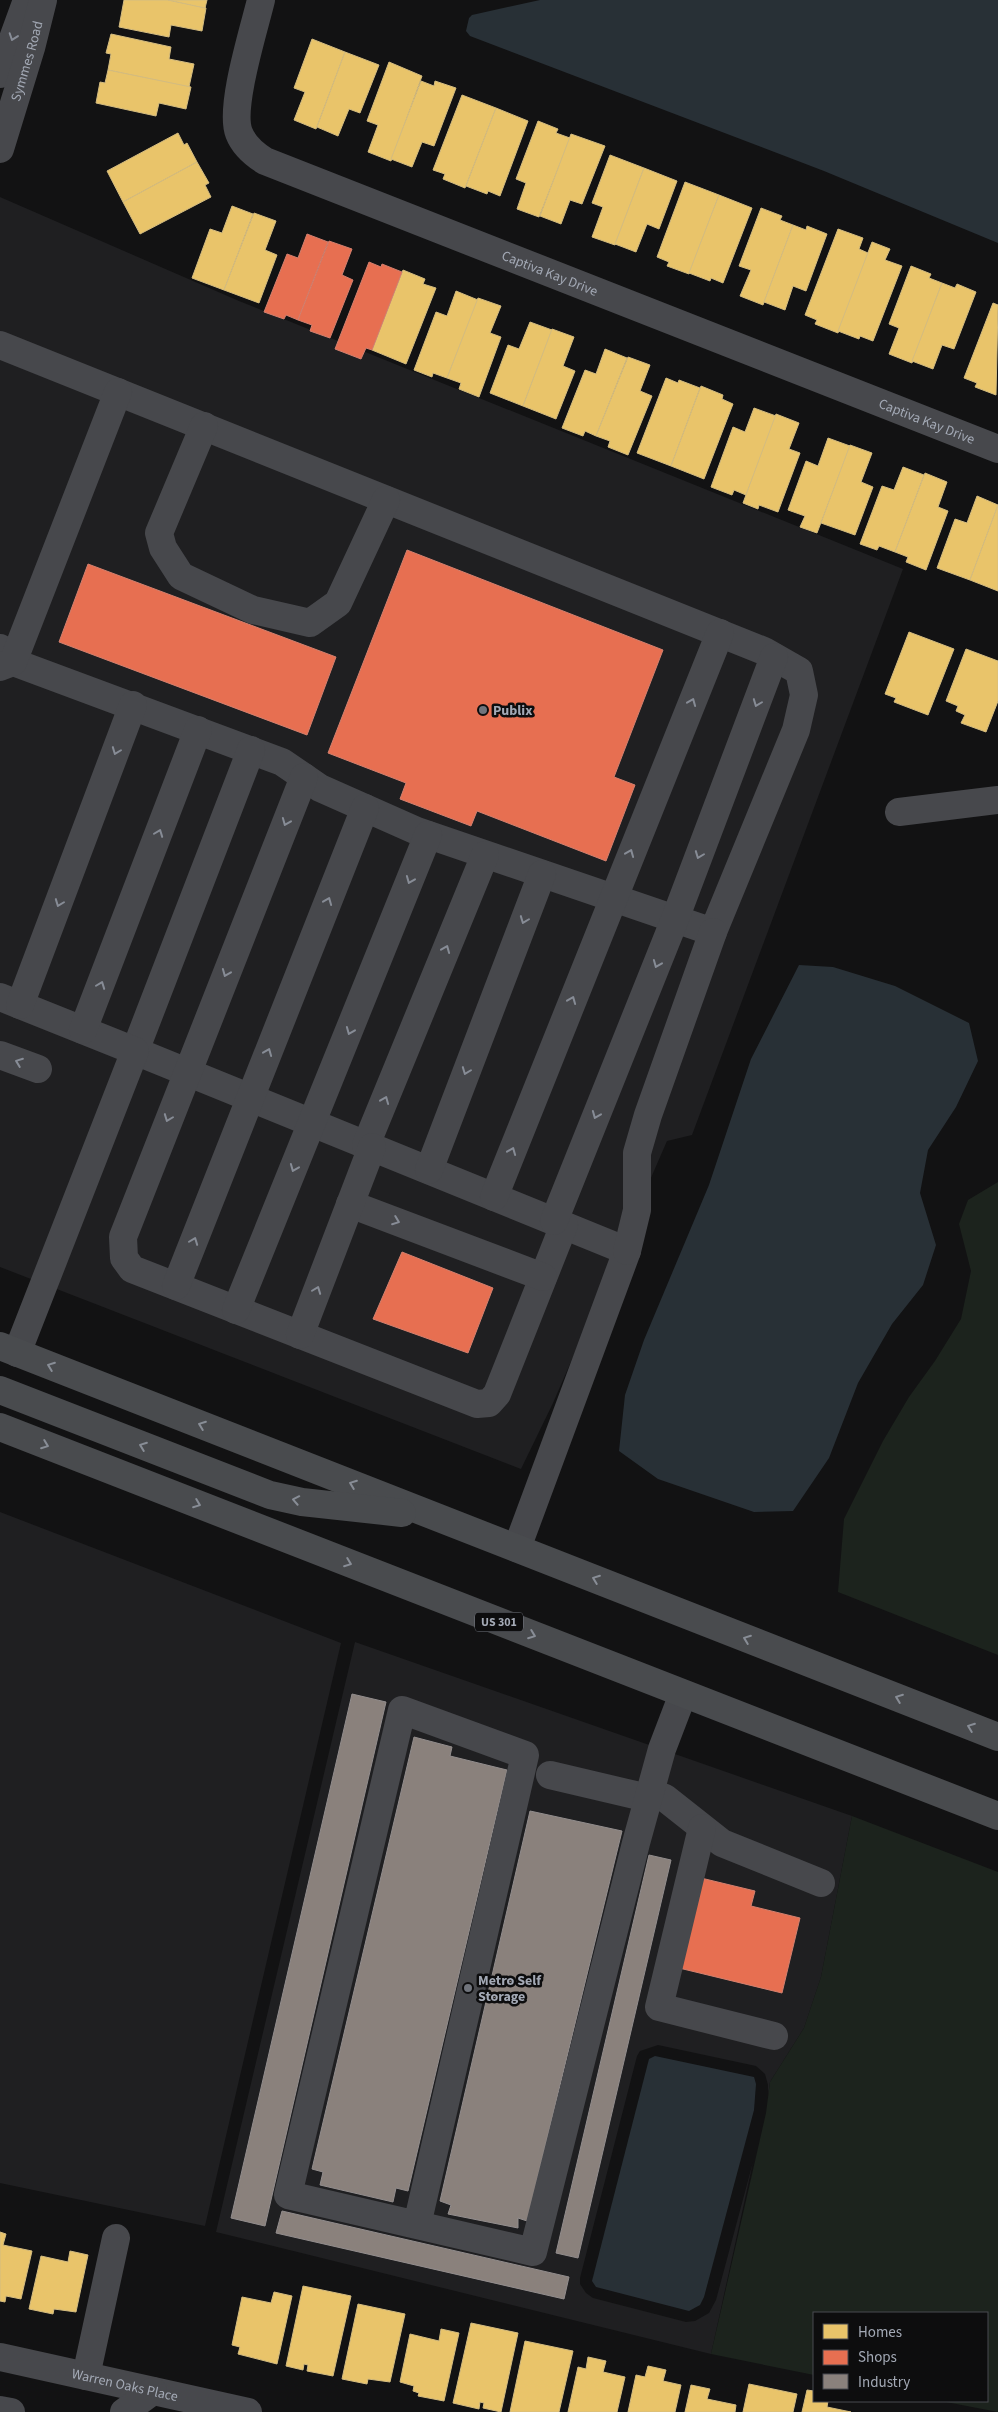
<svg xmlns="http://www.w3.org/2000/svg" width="998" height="2412" font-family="'Source Sans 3',sans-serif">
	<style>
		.built { fill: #1f1f21 }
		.green { fill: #1c231d }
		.water { fill: #283036 }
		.homes { fill: #e9c46a; stroke: #d4bc80 }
		.shops { fill: #e76f51; stroke: #d3806f }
		.industry { fill: #8a817c; stroke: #928d8d }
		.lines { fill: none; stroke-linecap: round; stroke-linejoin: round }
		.minor { stroke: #47484c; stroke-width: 28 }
		.major { stroke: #494b4e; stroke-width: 28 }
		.oneway { stroke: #878c96 }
		.oneway2 { stroke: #888d96 }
		.poi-dot { fill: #70747c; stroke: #0d0d0e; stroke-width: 2 }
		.labels { text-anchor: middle; stroke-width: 5; stroke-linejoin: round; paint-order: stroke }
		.shield { fill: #0d0d0e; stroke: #767a83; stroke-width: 1 }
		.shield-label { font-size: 12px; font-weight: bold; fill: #a3a9b5 }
		.street-label { font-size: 14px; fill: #a3a9b5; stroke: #0d0d0e }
		.poi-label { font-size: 14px; font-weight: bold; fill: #a3a9b5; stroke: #0d0d0e; text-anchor: start }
	</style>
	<rect width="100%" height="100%" fill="#121213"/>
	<g class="built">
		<polygon points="0,197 239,301 903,569 692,1135 667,1141 553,1403 521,1469 0,1267"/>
		<polygon points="0,1512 341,1643 205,2226 0,2183"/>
		<polygon points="355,1642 852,1816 821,1977 804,2028 770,2082 768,2095 768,2085 765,2074 756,2066 658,2045 640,2051 637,2056 580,2278 580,2284 586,2293 593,2298 686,2322 695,2321 709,2313 716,2300 753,2162 711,2354 216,2232"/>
	</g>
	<g class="green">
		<polygon points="998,1182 998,1655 838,1592 844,1519 883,1441 909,1397 935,1361 961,1319 971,1271 959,1224 968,1200"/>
		<polygon points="852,1816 998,1872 998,2412 941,2401 987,2401 987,2313 814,2313 814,2375 711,2354 766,2113 770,2082 804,2028 821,1977"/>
	</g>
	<g class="water">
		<polygon points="540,0 998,0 998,243 824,171 470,36 466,31 469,18 472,15"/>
		<polygon points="799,965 833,967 895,986 969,1023 978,1061 956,1107 928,1150 920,1193 936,1245 923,1285 892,1324 858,1383 829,1458 793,1511 754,1512 658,1479 619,1451 625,1395 644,1340 709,1185 751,1059"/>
		<polygon points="655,2056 754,2077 756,2084 754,2110 704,2297 700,2305 689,2311 596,2287 592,2281 649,2059"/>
	</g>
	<g class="homes">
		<polygon points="124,0 168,0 206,8 202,31 171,25 169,37 119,27"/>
		<polygon points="168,0 207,0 205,8"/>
		<polygon points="111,34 171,47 169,59 194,64 189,87 108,70 111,54 106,53"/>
		<polygon points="312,39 345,52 316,129 294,120 305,92 294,88"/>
		<polygon points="345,52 379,65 360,113 349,109 338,136 317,127"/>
		<polygon points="389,62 422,76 391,161 368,152 378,125 367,121"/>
		<polygon points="108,70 191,87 186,109 159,103 156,116 96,103 100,82 105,83"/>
		<polygon points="421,81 434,86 435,81 456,88 434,146 422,142 412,167 391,159"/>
		<polygon points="462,95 496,108 465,188 443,179 445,174 433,170"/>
		<polygon points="496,108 528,121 500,196 488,191 487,194 466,186"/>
		<polygon points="538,121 558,129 556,133 570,138 539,217 517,209 526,183 516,179"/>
		<polygon points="178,133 184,145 187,143 197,162 123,202 107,171"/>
		<polygon points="571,134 605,146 582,204 570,200 561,224 540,216"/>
		<polygon points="610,155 644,168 615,245 592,237 603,207 592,203"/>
		<polygon points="197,162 209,183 205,185 211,197 140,234 123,202"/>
		<polygon points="644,168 677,181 659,229 647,224 636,252 615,244"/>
		<polygon points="685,182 719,195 689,274 667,266 669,262 657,257"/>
		<polygon points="719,195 752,208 723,283 711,278 710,281 689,273"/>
		<polygon points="232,206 253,214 224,290 192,278 210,229 222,233"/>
		<polygon points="761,208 782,216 780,220 793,225 763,305 740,296 751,270 739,266"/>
		<polygon points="254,213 276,221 265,250 277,255 259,303 224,290"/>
		<polygon points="793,225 806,230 807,226 827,234 806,291 793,286 785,310 764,302"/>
		<polygon points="838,229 863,238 859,249 868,253 838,333 815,324 817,320 805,315"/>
		<polygon points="872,242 890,249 885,260 902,266 873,341 860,336 859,339 838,331"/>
		<polygon points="911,266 931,274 929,278 942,283 912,363 889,354 899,328 889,324"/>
		<polygon points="403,270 425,279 423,284 436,288 406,364 372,350"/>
		<polygon points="942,283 955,288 957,284 976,292 954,349 942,345 933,369 912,361"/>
		<polygon points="456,291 478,300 447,378 433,373 432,377 414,370 436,312 447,316"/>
		<polygon points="478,298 501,306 490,333 501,337 479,397 459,389 461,383 447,378"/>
		<polygon points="993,303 998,305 996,395 975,387 977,383 964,378"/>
		<polygon points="530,322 552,330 523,406 490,393 508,345 519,349"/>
		<polygon points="552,329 574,337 563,366 575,371 556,419 523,406"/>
		<polygon points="605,349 627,358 596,436 585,431 583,436 562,428 585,370 596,374"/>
		<polygon points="628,357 650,365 640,391 652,396 628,455 608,447 610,441 596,436"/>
		<polygon points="666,378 678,383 679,380 700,388 671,466 637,453"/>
		<polygon points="701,386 723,395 722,399 733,404 704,479 671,466"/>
		<polygon points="754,408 776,416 746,495 734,490 732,495 711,487 733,427 745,432"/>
		<polygon points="776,414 799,423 789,449 800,453 778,512 759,505 758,509 743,503"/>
		<polygon points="828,438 850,446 817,533 800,527 805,516 788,510 806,461 818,466"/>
		<polygon points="850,445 872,453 861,482 873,487 855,535 821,523"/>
		<polygon points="903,467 924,475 895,552 879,546 877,550 860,544 882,486 894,490"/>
		<polygon points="925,473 947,482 938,507 948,511 926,570 906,562 908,557 895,552"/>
		<polygon points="977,496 998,505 970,580 937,568 955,519 967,523"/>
		<polygon points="998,505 998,591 970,580"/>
		<polygon points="909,632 954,649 928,715 894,702 896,698 885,694"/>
		<polygon points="966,649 998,661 998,701 986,732 961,723 965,715 956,711 958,706 946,701"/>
		<polygon points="0,2232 6,2234 3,2245 32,2251 21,2299 6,2296 5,2302 0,2301"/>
		<polygon points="70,2251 88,2255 76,2312 54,2309 53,2314 29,2309 41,2256 68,2262"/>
		<polygon points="303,2286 351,2296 333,2376 307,2371 308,2365 304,2364 303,2370 286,2366"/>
		<polygon points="274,2292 292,2296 277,2364 238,2354 240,2347 232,2345 242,2297 271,2303"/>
		<polygon points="358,2304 405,2314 390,2382 368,2379 367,2384 342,2379"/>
		<polygon points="471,2323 518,2333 501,2412 483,2408 484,2403 480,2402 479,2409 453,2403"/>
		<polygon points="441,2329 459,2333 444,2401 418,2396 419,2393 413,2391 414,2386 400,2382 410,2334 439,2341"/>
		<polygon points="525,2341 573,2351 559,2412 510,2412"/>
		<polygon points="588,2357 606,2361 603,2372 625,2377 617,2412 568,2412 578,2367 586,2369"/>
		<polygon points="648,2366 666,2370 663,2381 681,2385 675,2412 628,2412 636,2375 645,2377"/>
		<polygon points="749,2384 797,2394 793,2412 743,2412"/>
		<polygon points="691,2385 710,2389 707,2399 736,2405 735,2412 685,2412"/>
		<polygon points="807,2390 814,2391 814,2401 828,2401 827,2407 851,2412 802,2412"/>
	</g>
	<g class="shops">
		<polygon points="307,234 328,242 298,320 286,315 284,319 264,312 287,254 298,258"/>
		<polygon points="329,241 352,249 342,275 353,280 330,338 310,331 312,325 298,320"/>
		<polygon points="369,262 381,267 382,264 402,272 372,350 366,348 361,359 335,349"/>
		<polygon points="407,550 663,650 614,777 635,785 606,861 477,811 471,826 400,799 406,783 328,753"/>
		<polygon points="88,564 336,657 307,735 59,642"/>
		<polygon points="402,1252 493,1288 468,1353 373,1319"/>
		<polygon points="701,1878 755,1891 751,1906 800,1918 782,1993 679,1968"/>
	</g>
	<g class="industry">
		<polygon points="352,1694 386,1702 265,2226 231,2218"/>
		<polygon points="414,1737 452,1747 450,1756 507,1770 408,2191 396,2188 393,2202 320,2185 323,2172 312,2169"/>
		<polygon points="530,1811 622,1831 527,2221 518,2218 518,2228 448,2214 451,2205 440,2201"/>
		<polygon points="649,1855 671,1860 578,2258 556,2253"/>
		<polygon points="282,2211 569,2277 564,2299 276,2233"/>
	</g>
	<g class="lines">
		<g class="minor">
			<path id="s1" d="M261,0C254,29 229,108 239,133C244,146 254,154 265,161L998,449"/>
			<polyline points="0,74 27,0"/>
			<path id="s2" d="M0,149L31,48L43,0"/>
			<polyline points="0,345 764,651 799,671 804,695 796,730 713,932 417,831 320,788 282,762 13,662 0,648"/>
			<polyline points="204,426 159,533 163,548 181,576 253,610 310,623 338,603 386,500"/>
			<polyline points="0,667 13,662 118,392"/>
			<polyline points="251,750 135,1051 627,1251 517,1548"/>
			<polyline points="304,777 123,1237 124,1258 132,1269 477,1404 489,1403 497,1394 564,1225"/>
			<polyline points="899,812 998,800"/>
			<polyline points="0,997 135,1051 17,1353"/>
			<polyline points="20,1005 133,705"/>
			<polyline points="83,1030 198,730"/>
			<polyline points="0,1055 38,1069"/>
			<polyline points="366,1145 485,855"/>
			<polyline points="429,1170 542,874"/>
			<polyline points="494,1197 720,633"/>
			<polyline points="350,1204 543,1277"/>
			<polyline points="554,1221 675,919 774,657"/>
			<polyline points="627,1251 637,1210 637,1153 648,1115 713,932"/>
			<polyline points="176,1286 365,808"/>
			<polyline points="236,1310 428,835"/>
			<polyline points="300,1335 372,1147"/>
			<polyline points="550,1775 648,1798"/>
			<polyline points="650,1792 665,1798 722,1843 821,1883"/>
			<polyline points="702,1828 659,2007 774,2036"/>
			<polyline points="417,2225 525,1755 402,1710 288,2195 533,2252 636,1843 662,1749 683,1694"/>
			<path id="s3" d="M0,2357L248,2412"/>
			<polyline points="86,2376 116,2238"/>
			<polyline points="0,2410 11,2412"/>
			<polyline points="124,2412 153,2391"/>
		</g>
		<g class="major">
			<polyline points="0,1346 998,1737"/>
			<polyline points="0,1390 270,1495 302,1502 402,1513"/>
			<polyline points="0,1427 998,1816"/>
		</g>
	</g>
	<defs><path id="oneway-chevron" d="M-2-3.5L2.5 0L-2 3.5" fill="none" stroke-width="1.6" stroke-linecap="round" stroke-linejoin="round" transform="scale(1.25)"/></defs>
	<g class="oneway">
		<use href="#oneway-chevron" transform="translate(13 37) rotate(109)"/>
		<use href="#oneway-chevron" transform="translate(692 702) rotate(-68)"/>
		<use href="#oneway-chevron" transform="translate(757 703) rotate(111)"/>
		<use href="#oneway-chevron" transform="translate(116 751) rotate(111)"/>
		<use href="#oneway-chevron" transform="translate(286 822) rotate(112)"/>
		<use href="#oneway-chevron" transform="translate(159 833) rotate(-69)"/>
		<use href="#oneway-chevron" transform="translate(630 853) rotate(-68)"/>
		<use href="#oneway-chevron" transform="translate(699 855) rotate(111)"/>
		<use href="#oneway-chevron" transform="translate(410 880) rotate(112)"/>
		<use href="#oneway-chevron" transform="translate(328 901) rotate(-68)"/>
		<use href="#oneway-chevron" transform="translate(59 903) rotate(111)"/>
		<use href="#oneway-chevron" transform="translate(524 920) rotate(111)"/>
		<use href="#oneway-chevron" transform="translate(446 949) rotate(-68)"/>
		<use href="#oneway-chevron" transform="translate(657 964) rotate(112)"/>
		<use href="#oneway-chevron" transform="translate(226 973) rotate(112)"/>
		<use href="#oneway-chevron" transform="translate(101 985) rotate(-69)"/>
		<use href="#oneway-chevron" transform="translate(572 1000) rotate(-68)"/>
		<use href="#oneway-chevron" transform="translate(350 1031) rotate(112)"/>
		<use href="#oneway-chevron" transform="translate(268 1052) rotate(-68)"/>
		<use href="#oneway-chevron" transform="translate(19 1062) rotate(-159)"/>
		<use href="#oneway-chevron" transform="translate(466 1071) rotate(111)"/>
		<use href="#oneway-chevron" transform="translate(385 1100) rotate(-68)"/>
		<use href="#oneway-chevron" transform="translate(596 1115) rotate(112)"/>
		<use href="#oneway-chevron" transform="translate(168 1118) rotate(111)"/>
		<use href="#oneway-chevron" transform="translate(512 1151) rotate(-68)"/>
		<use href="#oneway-chevron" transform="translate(294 1168) rotate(112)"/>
		<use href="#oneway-chevron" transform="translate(396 1221) rotate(21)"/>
		<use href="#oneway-chevron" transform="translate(194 1241) rotate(-69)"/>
		<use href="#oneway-chevron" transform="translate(317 1290) rotate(-69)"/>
	</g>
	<g class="oneway2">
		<use href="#oneway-chevron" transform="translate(51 1366) rotate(-159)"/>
		<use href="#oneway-chevron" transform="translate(202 1425) rotate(-159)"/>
		<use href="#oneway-chevron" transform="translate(45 1445) rotate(21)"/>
		<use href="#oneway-chevron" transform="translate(143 1446) rotate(-159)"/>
		<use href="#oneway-chevron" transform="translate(353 1484) rotate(-159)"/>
		<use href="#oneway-chevron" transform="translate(296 1500) rotate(-169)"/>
		<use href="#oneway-chevron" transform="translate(197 1504) rotate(21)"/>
		<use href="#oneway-chevron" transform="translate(348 1563) rotate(21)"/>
		<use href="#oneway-chevron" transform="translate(596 1579) rotate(-159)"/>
		<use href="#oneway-chevron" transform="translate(532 1635) rotate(21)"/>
		<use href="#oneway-chevron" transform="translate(747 1639) rotate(-159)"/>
		<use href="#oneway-chevron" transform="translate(899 1698) rotate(-159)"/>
		<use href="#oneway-chevron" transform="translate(971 1727) rotate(-159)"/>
	</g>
	<g class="poi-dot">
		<circle cx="483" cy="710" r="5"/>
		<circle cx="468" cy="1988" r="5"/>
	</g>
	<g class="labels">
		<rect class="shield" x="475" y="1612.5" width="48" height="19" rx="4"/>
		<g class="shield-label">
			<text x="499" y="1626">US 301</text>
		</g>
		<g class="street-label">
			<text dy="5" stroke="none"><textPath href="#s2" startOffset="92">Symmes Road</textPath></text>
			<text dy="5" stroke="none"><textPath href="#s1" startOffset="481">Captiva Kay Drive</textPath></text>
			<text dy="5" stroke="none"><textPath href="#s1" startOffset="886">Captiva Kay Drive</textPath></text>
			<text dy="5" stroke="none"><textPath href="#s3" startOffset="128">Warren Oaks Place</textPath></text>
		</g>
		<g class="poi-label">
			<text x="493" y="715">Publix</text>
			<text x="478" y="1985">Metro Self<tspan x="478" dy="16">Storage</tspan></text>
		</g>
	</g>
	<rect x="813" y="2312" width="175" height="90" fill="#0d0d0e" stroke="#494b51"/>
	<rect x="823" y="2324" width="25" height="15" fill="#e9c46a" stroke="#494b51"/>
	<text x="858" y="2337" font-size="15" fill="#a3a9b5">Homes</text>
	<rect x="823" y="2350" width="25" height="15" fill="#e76f51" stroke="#494b51"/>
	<text x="858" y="2362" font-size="15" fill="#a3a9b5">Shops</text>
	<rect x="823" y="2374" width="25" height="15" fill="#8a817c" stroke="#494b51"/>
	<text x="858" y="2387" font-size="15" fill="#a3a9b5">Industry</text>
</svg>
